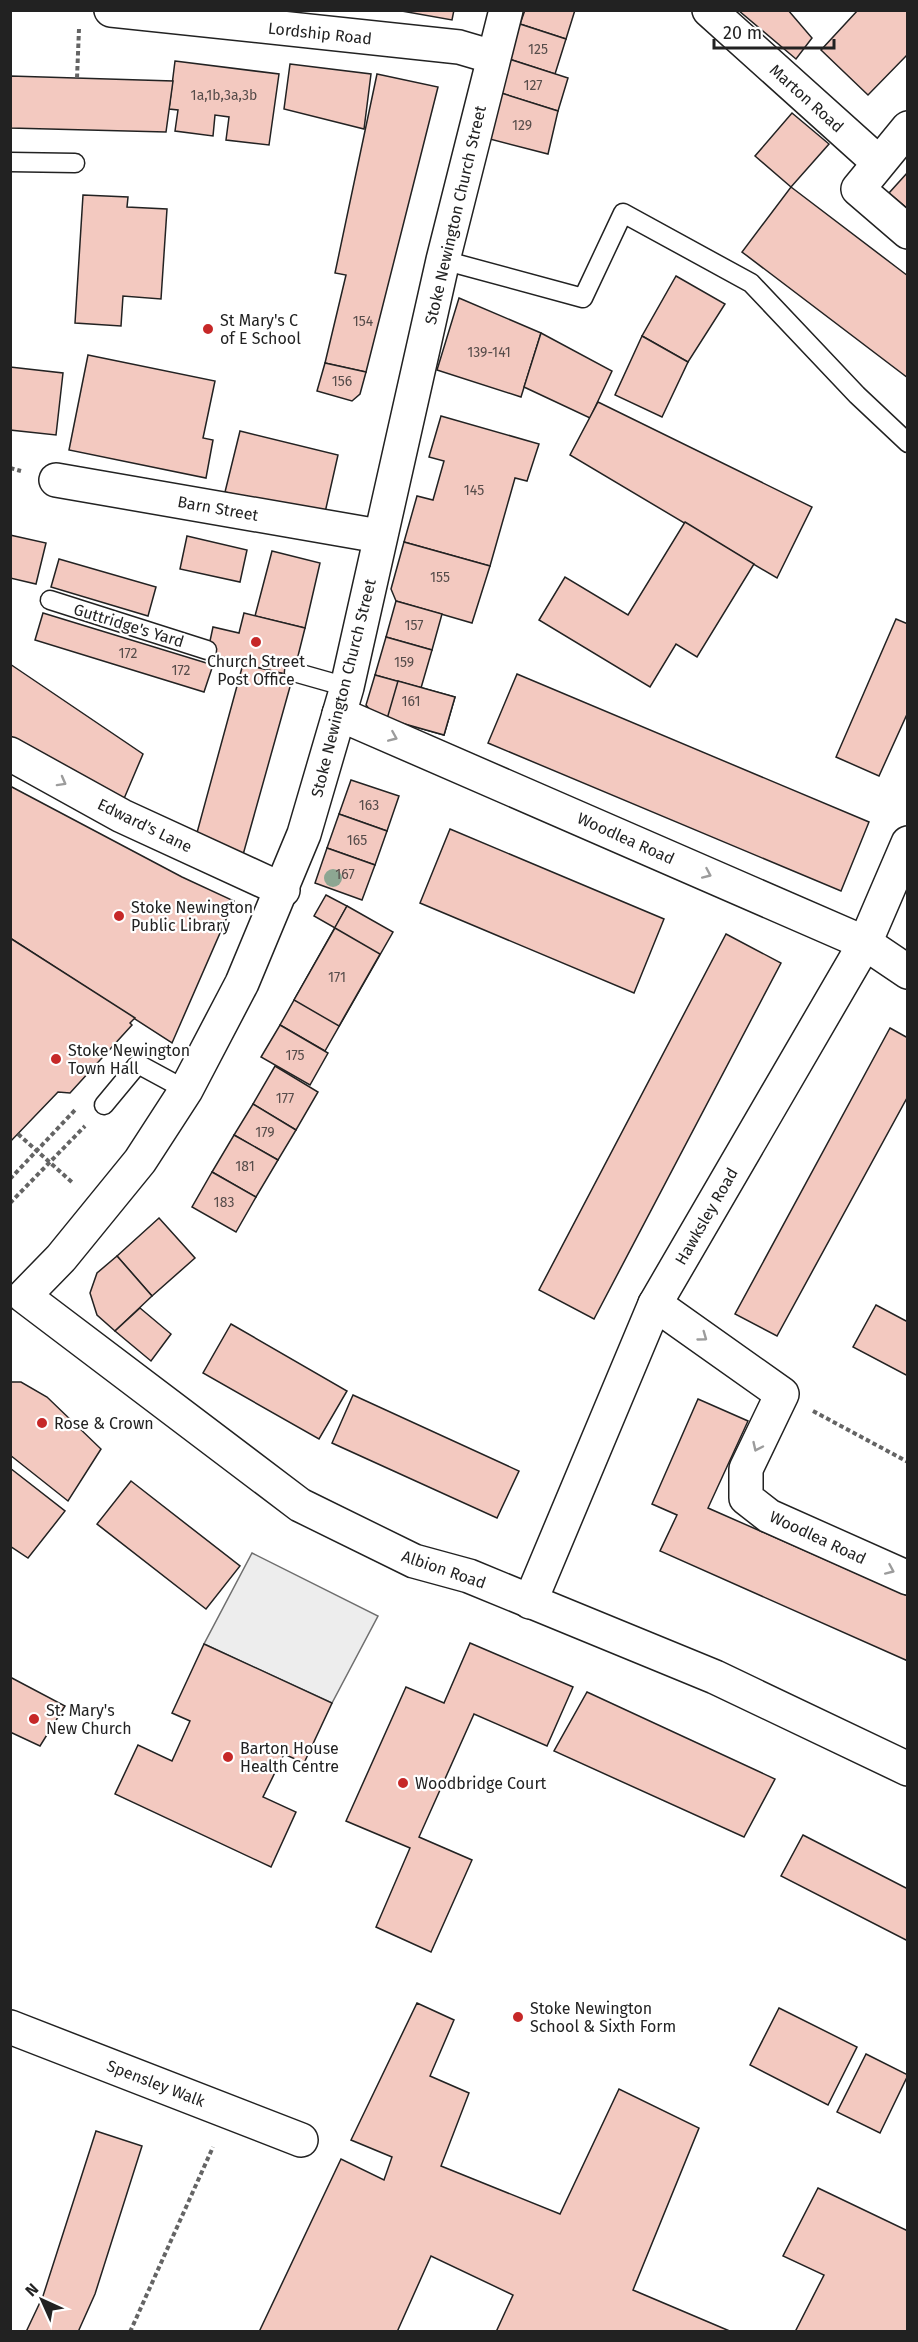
<svg xmlns="http://www.w3.org/2000/svg" width="918" height="2342" font-family="'Fira Sans',sans-serif">
	<style>
		.parking { fill: #ededed; stroke: #6f6f6f; stroke-width: 1.5 }
		.building { fill: #f3c9c0; stroke: #222; stroke-width: 1.5 }
		.lines { fill: none; stroke-linecap: round; stroke-linejoin: round }
		.service-casing { stroke: #222; stroke-width: 21 }
		.minor-casing { stroke: #222; stroke-width: 36 }
		.secondary-casing { stroke: #222; stroke-width: 36 }
		.path { stroke: #646464; stroke-width: 4; stroke-dasharray: 4.5 3; stroke-linecap: butt }
		.service { stroke: #fff; stroke-width: 18 }
		.minor { stroke: #fff; stroke-width: 33 }
		.secondary { stroke: #fff; stroke-width: 33 }
		.tree { fill: #8da692 }
		.oneway { stroke: #9c9c9c }
		.poi-dot { fill: #c62828; stroke: #fff; stroke-width: 2 }
		.labels { text-anchor: middle; stroke-width: 4.5; stroke-linejoin: round; paint-order: stroke }
		.number-label { font-size: 14px; fill: #564c4a }
		.street-label { font-size: 16px; fill: #222; stroke: #fff }
		.poi-label { font-size: 16px; fill: #222; stroke: #fff; text-anchor: start }
	</style>
	<rect width="100%" height="100%" fill="#fff"/>
	<polygon class="parking" points="252,1553 378,1616 332,1703 204,1644"/>
	<g class="building">
		<polygon points="396,10 454,10 452,20"/>
		<polygon points="525,10 575,10 566,39 520,24"/>
		<polygon points="738,10 788,10 812,38 796,59"/>
		<polygon points="858,10 908,10 908,54 868,95 821,50"/>
		<polygon points="520,24 566,39 555,74 509,59"/>
		<polygon points="509,59 568,78 558,111 498,92"/>
		<polygon points="175,61 279,74 269,145 226,140 229,117 215,115 213,136 175,131 178,110 169,109"/>
		<polygon points="290,64 371,74 364,129 284,109"/>
		<polygon points="377,74 438,87 366,372 325,363 346,275 335,273"/>
		<polygon points="10,76 173,81 166,132 10,128"/>
		<polygon points="498,92 558,111 548,154 486,138"/>
		<polygon points="792,113 829,144 791,187 755,156"/>
		<polygon points="908,172 908,209 889,193"/>
		<polygon points="791,187 908,276 908,378 742,252"/>
		<polygon points="83,195 128,197 127,207 167,209 161,299 123,296 121,326 75,323"/>
		<polygon points="676,276 725,304 688,362 642,336"/>
		<polygon points="459,298 541,333 521,397 437,370"/>
		<polygon points="541,333 612,371 590,418 524,387"/>
		<polygon points="642,336 688,362 662,417 615,395"/>
		<polygon points="88,355 215,381 203,438 213,440 206,478 69,450"/>
		<polygon points="325,363 366,372 360,394 352,401 317,391"/>
		<polygon points="10,367 63,373 56,435 10,430"/>
		<polygon points="598,402 812,507 777,578 570,455"/>
		<polygon points="441,416 539,444 527,481 515,478 490,566 404,542 417,496 433,500 444,461 429,457"/>
		<polygon points="240,431 338,455 324,517 225,492"/>
		<polygon points="685,522 754,564 697,657 676,644 650,687 539,620 565,577 628,615"/>
		<polygon points="10,535 46,543 36,584 10,578"/>
		<polygon points="187,536 247,550 240,582 180,569"/>
		<polygon points="404,542 490,566 472,623 396,601 391,589"/>
		<polygon points="272,551 320,563 305,628 255,616"/>
		<polygon points="59,559 156,587 148,616 51,587"/>
		<polygon points="396,601 442,614 432,650 386,637"/>
		<polygon points="43,613 213,665 204,692 35,640"/>
		<polygon points="244,613 305,628 293,676 207,655 213,627 239,633"/>
		<polygon points="896,619 908,624 908,712 879,776 836,757"/>
		<polygon points="386,637 432,650 421,688 375,675"/>
		<polygon points="10,664 143,754 123,801 10,737"/>
		<polygon points="243,664 293,676 241,862 195,840"/>
		<polygon points="517,674 869,822 841,891 488,743"/>
		<polygon points="375,675 455,697 444,735 374,715 366,705"/>
		<polygon points="398,681 455,697 444,735 387,719"/>
		<polygon points="351,780 399,796 387,831 339,814"/>
		<polygon points="10,786 182,877 234,901 172,1043 10,938"/>
		<polygon points="339,814 387,831 375,865 327,848"/>
		<polygon points="450,829 664,919 634,993 420,903"/>
		<polygon points="327,848 375,865 362,900 315,883"/>
		<polygon points="326,895 347,906 335,928 314,916"/>
		<polygon points="347,906 393,932 325,1051 280,1025"/>
		<polygon points="335,928 380,954 339,1026 294,1000"/>
		<polygon points="726,934 781,963 594,1319 539,1290"/>
		<polygon points="10,938 135,1018 130,1023 132,1025 70,1093 58,1092 10,1142"/>
		<polygon points="280,1025 328,1053 310,1085 261,1057"/>
		<polygon points="890,1028 908,1038 908,1096 777,1336 735,1314"/>
		<polygon points="275,1066 318,1092 296,1130 253,1104"/>
		<polygon points="253,1104 296,1130 278,1160 234,1135"/>
		<polygon points="234,1135 278,1160 256,1197 212,1172"/>
		<polygon points="212,1172 256,1197 236,1232 192,1207"/>
		<polygon points="159,1218 195,1258 152,1296 117,1256"/>
		<polygon points="117,1256 152,1296 115,1331 97,1315 90,1293 97,1273"/>
		<polygon points="876,1305 908,1322 908,1376 853,1347"/>
		<polygon points="140,1308 171,1334 151,1361 115,1331"/>
		<polygon points="231,1324 347,1391 319,1439 203,1373"/>
		<polygon points="10,1382 21,1382 47,1397 101,1449 68,1501 10,1455"/>
		<polygon points="353,1395 519,1471 497,1518 332,1443"/>
		<polygon points="698,1399 748,1421 708,1508 908,1596 908,1661 660,1551 677,1515 652,1504"/>
		<polygon points="10,1468 65,1511 28,1558 10,1546"/>
		<polygon points="131,1481 240,1566 206,1609 97,1524"/>
		<polygon points="470,1643 573,1687 547,1746 474,1714 419,1837 472,1860 431,1952 376,1927 410,1848 346,1821 406,1687 444,1703"/>
		<polygon points="204,1644 332,1703 304,1763 284,1754 263,1797 296,1812 271,1867 115,1794 138,1745 172,1761 190,1721 172,1713"/>
		<polygon points="10,1677 65,1706 40,1746 10,1732"/>
		<polygon points="587,1692 775,1779 744,1837 554,1751"/>
		<polygon points="803,1835 908,1889 908,1941 781,1876"/>
		<polygon points="417,2003 454,2020 430,2076 469,2093 441,2166 560,2214 619,2089 699,2128 633,2290 732,2332 496,2332 513,2295 431,2256 397,2332 259,2332 341,2159 384,2180 392,2157 351,2140"/>
		<polygon points="779,2008 857,2047 828,2105 750,2065"/>
		<polygon points="866,2054 908,2075 880,2133 837,2112"/>
		<polygon points="96,2131 142,2146 95,2294 78,2332 26,2332 43,2296"/>
		<polygon points="818,2188 908,2231 908,2332 795,2332 824,2275 783,2256"/>
	</g>
	<g class="lines">
		<g class="service-casing">
			<g id="service">
				<polyline points="10,162 75,163"/>
				<polyline points="443,260 583,298 623,213 751,283 857,395 908,443"/>
				<polyline points="50,600 207,650"/>
				<polyline points="294,672 347,687"/>
				<polyline points="104,1105 138,1064 186,1090"/>
			</g>
		</g>
		<g class="minor-casing">
			<g id="minor">
				<polyline points="111,10 459,47 493,57"/>
				<polyline points="709,10 878,162"/>
				<polyline points="908,128 858,189 908,232"/>
				<polyline points="56,480 379,536"/>
				<polyline points="339,714 865,943 908,972"/>
				<polyline points="10,754 122,816 283,890"/>
				<polyline points="655,1304 782,1394 746,1469 746,1498 769,1516 908,1578"/>
				<polyline points="530,1602 655,1304 865,943 908,843"/>
				<polyline points="10,2027 301,2140"/>
			</g>
		</g>
		<g class="secondary-casing">
			<polyline id="secondary" points="506,10 443,260 347,687 304,834 242,983 186,1090 140,1161 61,1258 24,1296 300,1505 414,1561 469,1576 715,1677 908,1769"/>
		</g>
		<g class="path">
			<polyline points="77,78 79,29"/>
			<polyline points="10,468 21,471"/>
			<polyline points="18,1134 73,1183"/>
			<polyline points="10,1179 76,1109"/>
			<polyline points="10,1203 85,1126"/>
			<polyline points="813,1411 908,1462"/>
			<polyline points="130,2332 213,2147"/>
		</g>
		<use href="#service" class="service"/>
		<use href="#minor" class="minor"/>
		<use href="#secondary" class="secondary"/>
	</g>
	<circle class="tree" cx="333" cy="878" r="9"/>
	<defs><path id="oneway-chevron" d="M-2-3.5L2.5 0L-2 3.5" fill="none" stroke-width="1.6" stroke-linecap="round" stroke-linejoin="round" transform="scale(1.5)"/></defs>
	<g class="oneway">
		<use href="#oneway-chevron" transform="translate(393 737) rotate(23)"/>
		<use href="#oneway-chevron" transform="translate(62 782) rotate(29)"/>
		<use href="#oneway-chevron" transform="translate(707 874) rotate(24)"/>
		<use href="#oneway-chevron" transform="translate(703 1337) rotate(36)"/>
		<use href="#oneway-chevron" transform="translate(757 1447) rotate(115)"/>
		<use href="#oneway-chevron" transform="translate(890 1570) rotate(24)"/>
	</g>
	<g class="poi-dot">
		<circle cx="208" cy="329" r="6"/>
		<circle cx="256" cy="642" r="6"/>
		<circle cx="119" cy="916" r="6"/>
		<circle cx="56" cy="1059" r="6"/>
		<circle cx="42" cy="1423" r="6"/>
		<circle cx="34" cy="1719" r="6"/>
		<circle cx="228" cy="1757" r="6"/>
		<circle cx="403" cy="1783" r="6"/>
		<circle cx="518" cy="2017" r="6"/>
	</g>
	<g class="labels">
		<g class="number-label">
			<text x="538" y="54">125</text>
			<text x="533" y="90">127</text>
			<text x="224" y="100">1a,1b,3a,3b</text>
			<text x="522" y="130">129</text>
			<text x="363" y="326">154</text>
			<text x="489" y="357">139-141</text>
			<text x="342" y="386">156</text>
			<text x="474" y="495">145</text>
			<text x="440" y="582">155</text>
			<text x="414" y="630">157</text>
			<text x="128" y="658">172</text>
			<text x="404" y="667">159</text>
			<text x="181" y="675">172</text>
			<text x="411" y="706">161</text>
			<text x="369" y="810">163</text>
			<text x="357" y="845">165</text>
			<text x="345" y="879">167</text>
			<text x="337" y="982">171</text>
			<text x="295" y="1060">175</text>
			<text x="285" y="1103">177</text>
			<text x="265" y="1137">179</text>
			<text x="245" y="1171">181</text>
			<text x="224" y="1207">183</text>
		</g>
		<g class="street-label">
			<text transform="translate(320 33) rotate(6)" y="6">Lordship Road</text>
			<text transform="translate(807 98) rotate(42)" y="6">Marton Road</text>
			<text transform="translate(455 215) rotate(-77)" y="6">Stoke Newington Church Street</text>
			<text transform="translate(218 508) rotate(10)" y="6">Barn Street</text>
			<text transform="translate(129 625) rotate(17)" y="6">Guttridge's Yard</text>
			<text transform="translate(343 688) rotate(-76)" y="6">Stoke Newington Church Street</text>
			<text transform="translate(145 825) rotate(26)" y="6">Edward's Lane</text>
			<text transform="translate(626 838) rotate(24)" y="6">Woodlea Road</text>
			<text transform="translate(706 1216) rotate(-60)" y="6">Hawksley Road</text>
			<text transform="translate(818 1537) rotate(25)" y="6">Woodlea Road</text>
			<text transform="translate(444 1569) rotate(19)" y="6">Albion Road</text>
			<text transform="translate(156 2083) rotate(21)" y="6">Spensley Walk</text>
		</g>
		<g class="poi-label">
			<text x="220" y="326">St Mary's C<tspan x="220" dy="18">of E School</tspan></text>
			<text x="256" y="667" text-anchor="middle">Church Street<tspan x="256" dy="18">Post Office</tspan></text>
			<text x="131" y="913">Stoke Newington<tspan x="131" dy="18">Public Library</tspan></text>
			<text x="68" y="1056">Stoke Newington<tspan x="68" dy="18">Town Hall</tspan></text>
			<text x="54" y="1429">Rose &amp; Crown</text>
			<text x="46" y="1716">St. Mary's<tspan x="46" dy="18">New Church</tspan></text>
			<text x="240" y="1754">Barton House<tspan x="240" dy="18">Health Centre</tspan></text>
			<text x="415" y="1789">Woodbridge Court</text>
			<text x="530" y="2014">Stoke Newington<tspan x="530" dy="18">School &amp; Sixth Form</tspan></text>
		</g>
	</g>
	<rect width="918" height="2342" fill="none" stroke="#222222" stroke-width="24"/>
	<g transform="translate(42 2300) rotate(315)" stroke="#ffffff" stroke-width="4.5" paint-order="stroke">
	<path d="M0-4.5L10 22L0 15L-10 22Z" fill="#222222"/>
	<text y="-9" font-size="16" font-weight="bold" text-anchor="middle" fill="#222222">N</text>
	</g>
	<path d="M714 39v9h120v-9" fill="none" stroke="#222222" stroke-width="3"/>
	<text x="723" y="39" font-size="18" fill="#222222" stroke="#ffffff" stroke-width="4.5" paint-order="stroke">20 m</text>
</svg>
